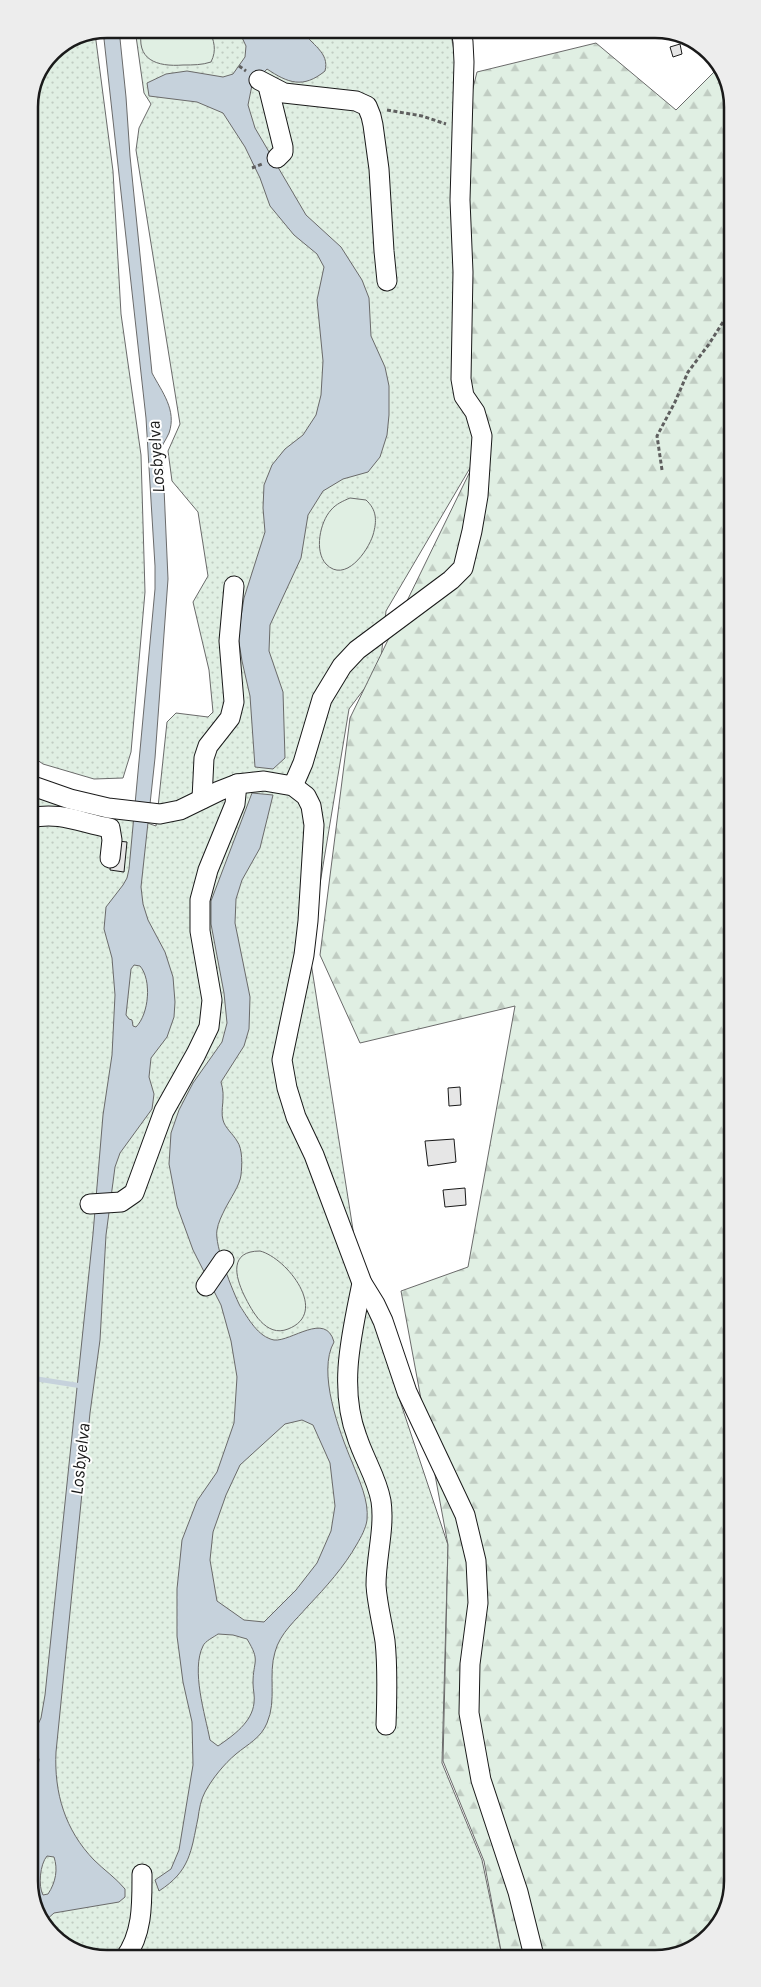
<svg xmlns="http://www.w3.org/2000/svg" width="761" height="1987" font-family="Karla,sans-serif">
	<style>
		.grass { fill: url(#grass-dots); stroke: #6a6a6a }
		.forest { fill: url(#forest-firs); stroke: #6a6a6a }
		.park { fill: #e0efe3; stroke: #6a6a6a }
		.water { fill: #c6d2dc; stroke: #6a6a6a; fill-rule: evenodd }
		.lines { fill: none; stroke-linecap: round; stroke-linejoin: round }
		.stream { stroke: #c6d2dc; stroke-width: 5 }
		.building { fill: #e6e6e6; stroke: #1a1a1a }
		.minor-casing { stroke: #1a1a1a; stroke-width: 21 }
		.path { stroke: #5f5f5f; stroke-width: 3; stroke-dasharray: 4 2.5; stroke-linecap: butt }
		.minor { stroke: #fff; stroke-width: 19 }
		.labels { text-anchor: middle; stroke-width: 4; stroke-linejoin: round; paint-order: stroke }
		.water-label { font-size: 18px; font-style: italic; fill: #1a1a1a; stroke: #fff }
		.rim { fill: none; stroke: #1a1a1a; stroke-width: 2.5 }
	</style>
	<defs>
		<pattern id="grass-dots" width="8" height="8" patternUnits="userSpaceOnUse" patternTransform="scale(1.25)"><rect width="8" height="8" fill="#e0efe3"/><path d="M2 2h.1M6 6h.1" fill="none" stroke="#c0ccc2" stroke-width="1.8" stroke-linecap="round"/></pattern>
		<pattern id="forest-firs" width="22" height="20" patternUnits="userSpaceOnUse" patternTransform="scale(1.25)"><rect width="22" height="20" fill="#e0efe3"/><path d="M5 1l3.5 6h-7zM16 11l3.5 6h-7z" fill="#c0ccc2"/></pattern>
	</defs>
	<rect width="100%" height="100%" fill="#fff"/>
	<g class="grass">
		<polygon points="135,29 450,29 466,116 480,451 386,611 380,668 349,709 309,950 362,1287 448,1545 442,1763 482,1860 502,1956 101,1958 59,1942 31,1901 30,782 156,826 167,722 176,713 208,717 213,712 209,670 193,602 208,576 198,512 172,481 168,451 180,424 136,150 139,128 151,104 144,93"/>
		<polygon points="95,33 113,171 121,314 141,455 145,592 131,752 123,778 94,779 43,764 30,755 30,598 38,533 37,326 29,225 29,101 52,51"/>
	</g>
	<polygon class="forest" points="596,43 676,110 718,68 730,86 732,1881 716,1928 675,1956 502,1956 484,1861 443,1761 448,1545 401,1291 468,1267 515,1006 360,1043 320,955 350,718 480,451 465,369 466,116 477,72"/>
	<g class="park">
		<path d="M142,29H209C214,41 217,50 211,62C202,65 193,65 183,65C157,67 135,60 142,29Z"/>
		<path d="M350,498L366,500C377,510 377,521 373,535C368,551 345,584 326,564C314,551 320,522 331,510C336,504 343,501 350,498Z"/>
		<path d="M260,1251C287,1258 330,1313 288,1329C266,1338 252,1311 244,1295C235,1276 229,1251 260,1251Z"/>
	</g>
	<g class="water">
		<path d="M106,29H119L126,97L130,156L152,373C162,392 177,410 169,433C166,440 161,446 159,454L163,465L168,579L155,758L141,887L143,904L148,920L165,952L173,977L175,1002L174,1017L167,1037L151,1058L149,1077L154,1094L152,1109L120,1153L115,1167L106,1235L100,1340L90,1413L56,1752C54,1793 65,1830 94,1860C104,1870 116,1878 125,1889V1897L119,1902L54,1913L45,1921L31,1901V1851L34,1836L31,1822V1791L35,1788L39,1759L35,1753H31V1739L41,1718L45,1695L93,1234L103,1115L112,1055L115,995L112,958L104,929L106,907L123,885L127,878L129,869L155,589V566L146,418L103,30ZM134,965L140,966C152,980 149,1014 136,1027L133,1026L132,1020L129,1019L126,1015L131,969ZM47,1856L54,1857C58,1869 56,1882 48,1894L43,1895C38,1886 40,1864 47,1856Z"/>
		<path d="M238,29H301C311,45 330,52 325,71C303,89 288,83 267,69L252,85L248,105L255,128L306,215L341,247L362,280L369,298L371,336L385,367L389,386V415L387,435L380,457L368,472L343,479L323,491L308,515L301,558L270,625L269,651L283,692L285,758L273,769L255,767L250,696L242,661L238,636L244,598L265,532L263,508L264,485L272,465L285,449L303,435L316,415L321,395L323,361L317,300L324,267L317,254L294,235L270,206L260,178L245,147L223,113L197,102L149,96L147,83L166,74L187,71L223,77L233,74L245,57L246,46Z"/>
		<path d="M252,793L273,795L260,848L242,880L236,899L235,923L250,997L249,1029L244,1046L221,1082C226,1098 220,1109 223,1120C225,1128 233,1134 237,1141C243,1149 242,1166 241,1175C240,1185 230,1199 225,1209C222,1215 218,1223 217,1230C214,1245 233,1292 240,1306C248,1318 258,1337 274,1340C291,1342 326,1311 334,1342C317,1372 339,1431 352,1462C359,1480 369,1500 367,1520C366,1528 361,1537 357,1544C344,1567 326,1587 308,1606C296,1620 280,1633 275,1652C268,1675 277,1700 267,1723C261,1738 248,1744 236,1754C224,1764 212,1779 205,1792C201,1799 199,1810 198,1818C191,1852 190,1871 159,1891L155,1880L171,1869L179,1850L193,1765L192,1722L183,1682L177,1636V1589L182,1540L197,1501L217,1472L234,1423L237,1377L231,1341L221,1305L193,1250L177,1206L169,1164L171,1133L179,1110L193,1083L222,1042L227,1023L224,993L211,924V901ZM302,1420L313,1425L330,1463L335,1506L331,1531L317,1563L296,1590L264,1622L244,1620L217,1601L210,1560L213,1532L226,1495L240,1465L285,1424ZM218,1634L233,1635L247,1639C261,1662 253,1660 253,1683C253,1690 255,1696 254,1703C252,1722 234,1735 218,1746L210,1740C205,1714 191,1670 203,1646C205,1641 214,1637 218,1634Z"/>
	</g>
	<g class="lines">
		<polyline class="stream" points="31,1378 82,1386"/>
	</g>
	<g class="building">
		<polygon points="680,44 682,54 673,57 670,47"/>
		<polygon points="118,841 127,842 124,872 110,870 111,859"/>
		<polygon points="460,1087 461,1105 449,1106 448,1088"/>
		<polygon points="454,1139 456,1162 428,1166 425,1141"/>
		<polygon points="465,1188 466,1205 445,1207 443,1190"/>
	</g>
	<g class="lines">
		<g class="minor-casing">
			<g id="minor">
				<polyline points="259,80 284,93 356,101 367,106 371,116 373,125 379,169 384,251 387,281"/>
				<polyline points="268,86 283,147 283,152 277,158"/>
				<polyline points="30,785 70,799 108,808 160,814 180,810 219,791 237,784 264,781 293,786 306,796 311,806 314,825 308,921 304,955 282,1060 287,1088 296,1117 314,1155 362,1283 375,1304 383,1321 407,1392 465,1515 476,1561 478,1603 470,1664 469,1713 481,1780 518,1892 534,1956"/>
				<polyline points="293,786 303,763 322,699 342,666 357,650 451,580 463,568 472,531 478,496 482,436 475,412 464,396 461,379 463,272 460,200 464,62 463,42 461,29"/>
				<polyline points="202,799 204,758 208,746 230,718 234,702 229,641 234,586"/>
				<path d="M30,818C60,811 81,823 110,828L112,840L110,858"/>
				<polyline points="90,1204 121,1202 134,1193 164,1111 196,1054 209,1027 212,1000 200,931 200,900 208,870 235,804 237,784"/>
				<path d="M362,1283C352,1333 338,1387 357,1437C364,1459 377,1478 381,1501C385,1528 376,1557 376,1585C377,1603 382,1622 385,1641C388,1669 387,1697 386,1725"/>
				<polyline points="206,1286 224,1260"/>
				<path d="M125,1958C143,1933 142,1903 142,1874"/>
			</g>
		</g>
		<g class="path">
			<polyline points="239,66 246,71"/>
			<polyline points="387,110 422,116 446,124"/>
			<polyline points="252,168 262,164"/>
			<polyline points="662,470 657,436 675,402 688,372 709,344 730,311"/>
		</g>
		<use href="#minor" class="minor"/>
	</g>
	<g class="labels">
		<g class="water-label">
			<text transform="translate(156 457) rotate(-94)" y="6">Losbyelva</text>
			<text transform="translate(80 1459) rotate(-84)" y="6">Losbyelva</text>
		</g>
	</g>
	<path d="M0 0H761V1987H0ZM107 38H655A69 69 0 0 1 724 107V1881A69 69 0 0 1 655 1950H107A69 69 0 0 1 38 1881V107A69 69 0 0 1 107 38Z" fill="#ededed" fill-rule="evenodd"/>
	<path class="rim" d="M107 38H655A69 69 0 0 1 724 107V1881A69 69 0 0 1 655 1950H107A69 69 0 0 1 38 1881V107A69 69 0 0 1 107 38Z"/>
</svg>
